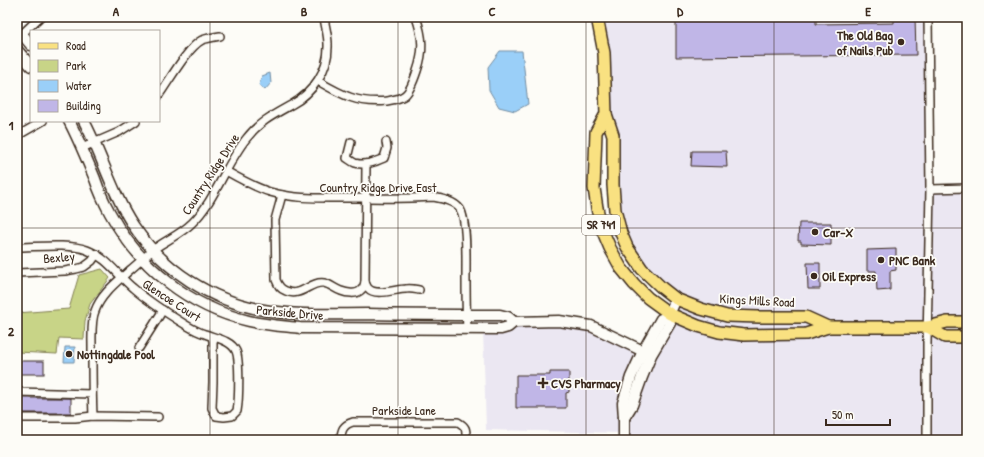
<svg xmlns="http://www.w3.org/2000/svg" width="984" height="457" font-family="'Patrick Hand',sans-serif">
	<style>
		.built { fill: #ebe7f2 }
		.green { fill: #c8d487; stroke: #827f52 }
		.water { fill: #9acff8; stroke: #748da1 }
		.building { fill: #c0b6e7; stroke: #3b2a1e }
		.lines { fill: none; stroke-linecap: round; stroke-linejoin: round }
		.street-casing { stroke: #3b2a1e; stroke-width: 10 }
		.secondary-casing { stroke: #3b2a1e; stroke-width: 13 }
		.primary-casing { stroke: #3b2a1e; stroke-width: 14 }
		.street { stroke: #fdfcf7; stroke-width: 7 }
		.secondary { stroke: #fdfcf7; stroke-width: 10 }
		.primary { stroke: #f9e181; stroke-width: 11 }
		.grid { fill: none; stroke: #3b2a1e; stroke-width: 1; stroke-opacity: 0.55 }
		.poi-dot { fill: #3b2a1e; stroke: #fdfcf7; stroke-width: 1.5 }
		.labels { text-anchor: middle; stroke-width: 3.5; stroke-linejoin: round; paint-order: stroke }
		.shield { fill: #fdfcf7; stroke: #75695f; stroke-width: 1 }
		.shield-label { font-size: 12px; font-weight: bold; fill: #3b2a1e }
		.poi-label { font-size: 13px; font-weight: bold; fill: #3b2a1e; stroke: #fdfcf7; text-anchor: start }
		.street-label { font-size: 13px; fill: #3b2a1e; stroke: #fdfcf7 }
		.neatline { fill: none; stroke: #3b2a1e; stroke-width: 1.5 }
		.grid-label { font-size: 13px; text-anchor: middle; font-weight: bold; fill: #3b2a1e }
	</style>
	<rect width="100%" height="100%" fill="#fdfcf7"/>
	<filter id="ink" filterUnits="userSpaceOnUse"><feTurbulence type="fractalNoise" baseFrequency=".025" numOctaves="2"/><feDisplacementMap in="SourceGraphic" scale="8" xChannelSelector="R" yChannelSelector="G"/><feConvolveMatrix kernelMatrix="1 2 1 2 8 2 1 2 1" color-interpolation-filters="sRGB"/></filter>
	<g filter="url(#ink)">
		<polygon class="built" points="597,17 928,17 930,189 967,184 967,322 929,327 967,337 967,440 624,440 623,433 486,430 483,329 514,322 591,326 643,351 676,299 662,288 621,233"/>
		<polygon class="green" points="102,269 110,278 90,304 85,321 84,339 59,338 57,354 17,352 17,313 69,309 79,275"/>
		<g class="water">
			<polygon points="500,51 522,51 528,104 515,111 499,107 489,90 488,67"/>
			<polygon points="270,73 271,83 265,90 259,85 262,76"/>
			<polygon points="65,347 75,347 74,362 64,362"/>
		</g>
		<g class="building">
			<polygon points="676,17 816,17 816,24 894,23 894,17 915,17 916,55 676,57"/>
			<polygon points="692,151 726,151 727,167 691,166"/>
			<polygon points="799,223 831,223 831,245 801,244 801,241 798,241"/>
			<polygon points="896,249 896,270 890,271 890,290 877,291 876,271 867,271 867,250"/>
			<polygon points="807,263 820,263 820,289 808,289"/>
			<rect x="17" y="361" width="27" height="13"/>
			<polygon points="550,372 569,372 569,392 566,393 566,408 516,408 516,375 550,375"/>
			<rect x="19" y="398" width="52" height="15"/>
		</g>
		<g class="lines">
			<g class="street-casing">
				<g id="street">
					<polyline points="17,30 22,34 40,17"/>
					<path d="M318,81C342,95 358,104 387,101C393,100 400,99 405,95C410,91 415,77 417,71C424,51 423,37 416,17"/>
					<path d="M159,95C169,81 188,47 202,40C208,38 214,37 220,36"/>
					<polyline points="17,136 43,121"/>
					<path d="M351,142L347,158C349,159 352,162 355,163C365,166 375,162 384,158L387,148L386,142"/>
					<polyline points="82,148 119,132 136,121"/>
					<path d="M366,164L365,282C365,282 367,287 368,288C375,297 396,289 406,289C410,288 414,289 419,290"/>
					<path d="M226,171C240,179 254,187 270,192C294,199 319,198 343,198C373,198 403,199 433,197C443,199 454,201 460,209C467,220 466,257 466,270C466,290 466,310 467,329"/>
					<polyline points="930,189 967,188"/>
					<path d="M282,195L275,220L276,280C278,285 280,289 286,291C301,298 310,281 324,283C330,284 335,289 341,291C346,293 357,295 361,290C364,288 364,285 365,282"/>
					<path d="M17,247C36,247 69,243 87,250C108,258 117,275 133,288C149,302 168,314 186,325C191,328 198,332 205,334C215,338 231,340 236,351C240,360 239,400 237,411L232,416L224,417L216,416L212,408L213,382V341L212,337"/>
					<polyline points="17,273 65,271 76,269 84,267 92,261 97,254"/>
					<polyline points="139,348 163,310"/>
					<polyline points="17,392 92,394"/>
					<path d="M93,416C92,393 92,370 92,347C92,337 91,320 95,311C101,294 117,282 130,270C140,262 149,252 160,245C171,238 183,232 192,223C215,201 226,164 246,139C259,122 273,115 291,105C313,93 329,70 328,44C328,35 325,26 324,17"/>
					<polyline points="17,418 75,418 93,416 158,417"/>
					<path d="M341,440C341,430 343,425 353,422H458C467,427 466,430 466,440"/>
					<polyline points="927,440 927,343 930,189 928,17"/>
				</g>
			</g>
			<g class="secondary-casing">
				<g id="secondary">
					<polyline points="17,39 22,34 31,45"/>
					<polyline points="17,50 31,66"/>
					<path d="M69,121C79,140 87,160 95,179C99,191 104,202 110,213C139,267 189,307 249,321C266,325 283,326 300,328L501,329L508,327L514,322"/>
					<path d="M84,121C102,155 112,193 133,225C163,270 211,301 264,310C297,316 333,314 367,314C411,315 456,315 500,315L508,317L514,322L559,321L591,326L643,351"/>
					<polyline points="624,418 632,405 642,377 651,355 670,323 668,317 676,299"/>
					<polyline points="624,440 624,418 623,403 631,377 643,351 661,319 668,317"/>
				</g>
			</g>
			<g class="primary-casing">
				<g id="primary">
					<polyline points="597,17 604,53 606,114 613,135 613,185 615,210 621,233 627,247 642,269 662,288 676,299 701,309 727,316 759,317 806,317 828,327"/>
					<polyline points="606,114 596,132 594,188 597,208 601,227 610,248 621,268 634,284 648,298 670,314 698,326 719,332 744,335 806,334 828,327 928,327 947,322 967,322"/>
					<polyline points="928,327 945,337 967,337"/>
				</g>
			</g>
			<use href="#street" class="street"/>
			<use href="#secondary" class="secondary"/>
			<use href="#primary" class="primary"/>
		</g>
	</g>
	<path class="grid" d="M210,17V440M398,17V440M586,17V440M774,17V440M17,228H967"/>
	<g class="poi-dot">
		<circle cx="901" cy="42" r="4"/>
		<circle cx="815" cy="232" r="4"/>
		<circle cx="881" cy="260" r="4"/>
		<circle cx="814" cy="276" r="4"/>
		<circle cx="69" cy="354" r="4"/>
		<path d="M541 377h4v4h4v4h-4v4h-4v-4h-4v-4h4z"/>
	</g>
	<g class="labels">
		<rect class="shield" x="582" y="215" width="38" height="20" rx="3"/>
		<g class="shield-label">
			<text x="601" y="229">SR 741</text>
		</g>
		<g class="poi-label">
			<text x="893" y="40" text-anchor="end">The Old Bag<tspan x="893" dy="15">of Nails Pub</tspan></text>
			<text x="823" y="237">Car-X</text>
			<text x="889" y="265">PNC Bank</text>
			<text x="822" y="281">Oil Express</text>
			<text x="77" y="359">Nottingdale Pool</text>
			<text x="551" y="388">CVS Pharmacy</text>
		</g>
		<g class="street-label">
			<text transform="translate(210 174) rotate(-57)" y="5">Country Ridge Drive</text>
			<text x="378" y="192">Country Ridge Drive East</text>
			<text transform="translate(59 257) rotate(-5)" y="5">Bexley</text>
			<text transform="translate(172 300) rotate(33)" y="5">Glencoe Court</text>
			<text transform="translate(757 300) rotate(3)" y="5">Kings Mills Road</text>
			<text transform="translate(290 312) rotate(5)" y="5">Parkside Drive</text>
			<text x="404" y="415">Parkside Lane</text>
		</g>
	</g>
	<rect width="984" height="457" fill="none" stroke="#fdfcf7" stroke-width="44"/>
	<rect x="30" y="30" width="130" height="92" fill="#fdfcf7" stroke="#afa8a0"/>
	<rect x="38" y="43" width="20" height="6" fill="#f9e181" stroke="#afa8a0"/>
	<text x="66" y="50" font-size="12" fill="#3b2a1e">Road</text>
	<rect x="38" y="60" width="20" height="12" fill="#c8d487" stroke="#afa8a0"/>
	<text x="66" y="70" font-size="12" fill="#3b2a1e">Park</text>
	<rect x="38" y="80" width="20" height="12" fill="#9acff8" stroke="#afa8a0"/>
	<text x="66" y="90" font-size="12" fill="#3b2a1e">Water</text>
	<rect x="38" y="100" width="20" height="12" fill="#c0b6e7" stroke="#afa8a0"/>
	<text x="66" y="110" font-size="12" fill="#3b2a1e">Building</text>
	<path d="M826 419v6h64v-6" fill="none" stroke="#3b2a1e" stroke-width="2"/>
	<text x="832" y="419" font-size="12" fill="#3b2a1e" stroke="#fdfcf7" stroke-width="3" paint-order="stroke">50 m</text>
	<rect x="22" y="22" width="940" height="413" class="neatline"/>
	<g class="grid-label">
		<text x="116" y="16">A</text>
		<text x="304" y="16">B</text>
		<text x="492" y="16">C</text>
		<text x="680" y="16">D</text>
		<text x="868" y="16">E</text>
		<text x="11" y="130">1</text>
		<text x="11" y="336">2</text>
	</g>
</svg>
